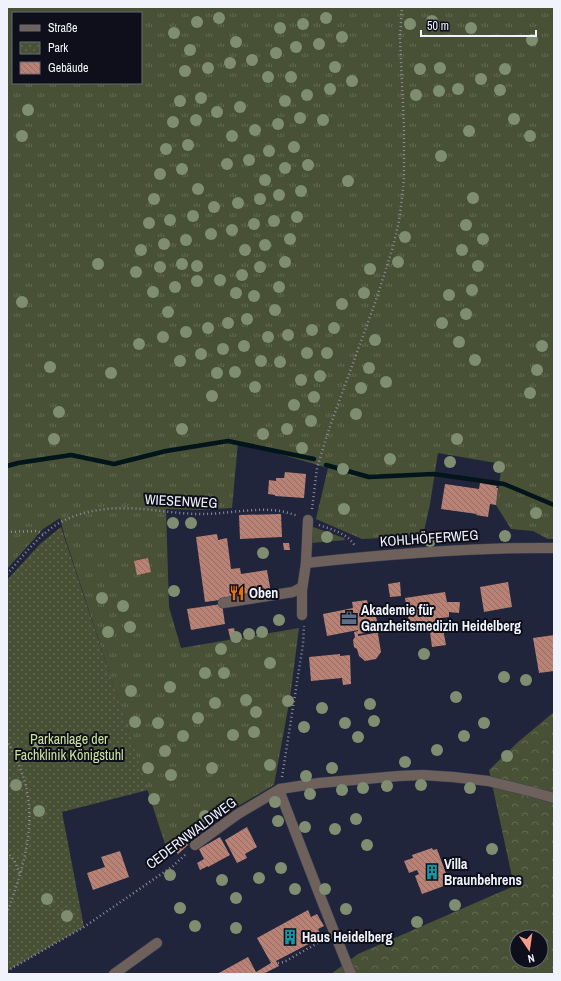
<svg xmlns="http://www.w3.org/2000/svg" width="561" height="981" font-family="'Archivo Narrow',sans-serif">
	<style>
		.grass { fill: url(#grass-tufts); fill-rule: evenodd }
		.forest { fill: url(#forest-crowns); fill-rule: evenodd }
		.park { fill: url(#park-dots) }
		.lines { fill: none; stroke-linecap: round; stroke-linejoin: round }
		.stream { stroke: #02151a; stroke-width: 4.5 }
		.building { fill: url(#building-back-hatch) }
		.minor-casing { stroke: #3e4257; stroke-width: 11 }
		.path { stroke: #8a8d9d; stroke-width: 2.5; stroke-dasharray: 1 3; stroke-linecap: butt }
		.minor { stroke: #6e615b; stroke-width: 10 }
		.tree { fill: #7f8e70 }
		.labels { text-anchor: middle; stroke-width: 4; stroke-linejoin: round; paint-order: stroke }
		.street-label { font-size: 14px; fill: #f1f3fc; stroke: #0e0f1a }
		.poi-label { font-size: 14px; font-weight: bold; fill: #f1f3fc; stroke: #0e0f1a; text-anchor: start }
		.park-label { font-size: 14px; fill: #cce49a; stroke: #0e0f1a }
	</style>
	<defs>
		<pattern id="grass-tufts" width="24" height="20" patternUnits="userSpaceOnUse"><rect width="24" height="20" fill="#485135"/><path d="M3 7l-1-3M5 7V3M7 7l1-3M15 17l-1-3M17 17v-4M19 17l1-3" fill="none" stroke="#636a53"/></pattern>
		<pattern id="forest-crowns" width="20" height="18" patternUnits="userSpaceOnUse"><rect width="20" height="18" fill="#485135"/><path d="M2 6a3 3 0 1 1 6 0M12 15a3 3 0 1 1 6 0" fill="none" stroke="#636a53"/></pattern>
		<pattern id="park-dots" width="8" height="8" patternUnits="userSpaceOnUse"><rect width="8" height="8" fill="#485135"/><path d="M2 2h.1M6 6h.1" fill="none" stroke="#636a53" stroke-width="1.8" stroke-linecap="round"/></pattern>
		<pattern id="building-back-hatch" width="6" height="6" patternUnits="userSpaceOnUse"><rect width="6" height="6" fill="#b98275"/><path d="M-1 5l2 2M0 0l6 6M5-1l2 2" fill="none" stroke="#916e67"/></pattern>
	</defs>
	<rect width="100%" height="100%" fill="#21253c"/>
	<g class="grass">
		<path d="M7,7H554V539H548L533,531L511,529L496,505L502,464L438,453L430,504L423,536L362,539L316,519L328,468L238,442L232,508L200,510L166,509L169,607L181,648L299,628L290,698L274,785L240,805L165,844L64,534L60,518L43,529L7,569ZM13,13H141V83H13Z"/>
		<polygon points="313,527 344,538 345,540 312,543"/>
	</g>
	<path class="forest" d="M554,712V974H331L358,954L514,886L489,770L518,742ZM517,937H541V961H517Z"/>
	<polygon class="park" points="61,527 148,790 62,812 84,927 7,971 7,580 40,544"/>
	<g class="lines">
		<g class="stream">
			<polyline points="326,465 369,477 434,474 504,484 554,505"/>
			<polyline points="7,466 18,463 71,455 114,464 166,451 228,441 314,459"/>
		</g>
	</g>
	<g class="building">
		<polygon points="285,472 306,474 304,498 275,496 275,495 268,494 269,480 276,481 276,478 284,478"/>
		<polygon points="480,483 497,486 496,488 498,488 496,505 490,504 488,517 476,515 477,514 441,509 445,484 479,489"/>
		<polygon points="281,514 282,537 240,539 239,515"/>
		<polygon points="217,534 218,540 227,538 231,569 240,568 241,574 267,570 271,593 205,602 196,537"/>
		<polygon points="283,543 289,543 290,550 284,550"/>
		<polygon points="148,558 151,572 137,575 134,561"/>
		<polygon points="400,582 401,596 390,597 388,584"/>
		<polygon points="508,582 512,607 484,612 480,587"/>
		<polygon points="445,592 447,602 460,602 459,613 449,612 449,617 441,618 446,645 432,647 429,625 422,626 422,621 409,623 405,598"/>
		<polygon points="367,600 368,604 373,603 378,626 371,627 373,632 358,634 358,636 375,633 374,628 377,628 381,652 376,659 365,661 359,656 357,649 354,647 353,640 355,637 354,632 358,631 358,630 327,636 323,614 353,608 352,602"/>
		<polygon points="222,604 225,624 191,630 187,609"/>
		<polygon points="234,628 236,636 230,637 228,629"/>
		<polygon points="554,635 554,671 539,673 533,638"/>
		<polygon points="340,654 340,656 350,655 351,684 343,685 342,678 311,681 309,657"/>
		<polygon points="247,827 257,847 245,854 247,858 237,863 225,840"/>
		<polygon points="181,837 188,845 178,854 170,845"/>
		<polygon points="220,837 230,855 208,867 208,866 200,870 197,863 204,859 199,849"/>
		<polygon points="432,848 433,850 437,849 447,876 449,876 452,883 422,894 415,876 419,874 417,870 409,873 404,861 413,858 412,855"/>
		<polygon points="120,851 129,877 93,890 87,873 105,867 101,857"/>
		<polygon points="308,910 311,917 317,914 324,926 318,929 322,937 276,961 279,966 263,974 217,974 248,957 256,972 271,963 257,938"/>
	</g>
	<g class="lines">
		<g class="minor-casing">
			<g id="minor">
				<path d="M306,563C389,554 471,547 554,548"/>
				<polyline points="223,603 293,592 302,587"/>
				<polyline points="302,615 302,590 306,563 308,520"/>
				<path d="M280,789L281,795C304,855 327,915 351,974"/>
				<polyline points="195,845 238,814 275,792 280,789 319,783 399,776 422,775 453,777 488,781 533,792 554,798"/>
				<polyline points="114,974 157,943"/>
			</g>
		</g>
		<g class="path">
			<polyline points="312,509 317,468 328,432 376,300 393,247 399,221 402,198 404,178 404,128 400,38 402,7"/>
			<path d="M319,525C333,530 347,533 355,546"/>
			<polyline points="7,532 37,531 43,534"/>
			<path d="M7,574C19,561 30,546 44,534C70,510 110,506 144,509C163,511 182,514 202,514C227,514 256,507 280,511C286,512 292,514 298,516"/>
			<path d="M7,740C15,756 24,774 27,791C35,834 21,874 7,913"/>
			<polyline points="282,777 303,644 304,626"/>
			<polyline points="7,852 14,860 20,874"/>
			<polyline points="278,963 284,962 323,940 323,939"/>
			<polyline points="7,971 84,927 173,866 187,853"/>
		</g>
		<use href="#minor" class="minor"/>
	</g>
	<g class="tree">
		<circle cx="219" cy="18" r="6"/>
		<circle cx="326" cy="18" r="6"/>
		<circle cx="432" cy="21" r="6"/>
		<circle cx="197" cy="22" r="6"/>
		<circle cx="303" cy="24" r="6"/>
		<circle cx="410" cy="24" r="6"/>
		<circle cx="280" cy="28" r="6"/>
		<circle cx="471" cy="28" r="6"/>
		<circle cx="174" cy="33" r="6"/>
		<circle cx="342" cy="37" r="6"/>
		<circle cx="532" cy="40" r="6"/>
		<circle cx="236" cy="42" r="6"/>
		<circle cx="319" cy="44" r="6"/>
		<circle cx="296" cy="47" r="6"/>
		<circle cx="190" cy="50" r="6"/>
		<circle cx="276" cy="53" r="6"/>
		<circle cx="252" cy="60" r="6"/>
		<circle cx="230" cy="63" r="6"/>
		<circle cx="335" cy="67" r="6"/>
		<circle cx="208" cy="68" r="6"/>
		<circle cx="440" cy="68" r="6"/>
		<circle cx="420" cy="69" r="6"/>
		<circle cx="505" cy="69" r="6"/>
		<circle cx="185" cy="71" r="6"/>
		<circle cx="268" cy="77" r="6"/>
		<circle cx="291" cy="77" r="6"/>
		<circle cx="481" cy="79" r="6"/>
		<circle cx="352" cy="81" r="6"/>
		<circle cx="330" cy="89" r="6"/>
		<circle cx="458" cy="89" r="6"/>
		<circle cx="500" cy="90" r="6"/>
		<circle cx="439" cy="91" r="6"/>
		<circle cx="307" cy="95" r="6"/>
		<circle cx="416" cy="95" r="6"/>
		<circle cx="201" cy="98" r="6"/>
		<circle cx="180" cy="101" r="6"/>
		<circle cx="285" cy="101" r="6"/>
		<circle cx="240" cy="107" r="6"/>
		<circle cx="28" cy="110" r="6"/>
		<circle cx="217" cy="112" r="6"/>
		<circle cx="300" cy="118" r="6"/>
		<circle cx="514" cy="119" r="6"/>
		<circle cx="196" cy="120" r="6"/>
		<circle cx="323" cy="120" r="6"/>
		<circle cx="173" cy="122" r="6"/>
		<circle cx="278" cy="124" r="6"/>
		<circle cx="255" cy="130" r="6"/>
		<circle cx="469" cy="131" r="6"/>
		<circle cx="22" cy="136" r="6"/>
		<circle cx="232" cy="136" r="6"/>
		<circle cx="530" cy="136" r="6"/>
		<circle cx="188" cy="145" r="6"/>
		<circle cx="294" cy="147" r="6"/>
		<circle cx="166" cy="149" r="6"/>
		<circle cx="269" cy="151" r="6"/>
		<circle cx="441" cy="156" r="6"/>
		<circle cx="249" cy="160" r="6"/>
		<circle cx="227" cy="164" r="6"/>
		<circle cx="308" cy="165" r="6"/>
		<circle cx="285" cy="168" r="6"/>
		<circle cx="182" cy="169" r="6"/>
		<circle cx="160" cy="174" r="6"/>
		<circle cx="265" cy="180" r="6"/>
		<circle cx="348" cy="181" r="6"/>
		<circle cx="198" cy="189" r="6"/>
		<circle cx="301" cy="191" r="6"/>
		<circle cx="279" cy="195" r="6"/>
		<circle cx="473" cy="198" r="6"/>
		<circle cx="154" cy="199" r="6"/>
		<circle cx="260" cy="199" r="6"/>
		<circle cx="238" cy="203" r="6"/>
		<circle cx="214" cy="207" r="6"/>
		<circle cx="193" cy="216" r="6"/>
		<circle cx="297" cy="217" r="6"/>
		<circle cx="170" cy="220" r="6"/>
		<circle cx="274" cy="221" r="6"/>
		<circle cx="149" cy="223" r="6"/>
		<circle cx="254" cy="224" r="6"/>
		<circle cx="466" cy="225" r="6"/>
		<circle cx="232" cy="230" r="6"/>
		<circle cx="211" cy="234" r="6"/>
		<circle cx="405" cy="237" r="6"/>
		<circle cx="290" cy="239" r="6"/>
		<circle cx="483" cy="239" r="6"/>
		<circle cx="186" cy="240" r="6"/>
		<circle cx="164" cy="244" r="6"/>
		<circle cx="265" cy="245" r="6"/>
		<circle cx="141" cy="250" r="6"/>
		<circle cx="245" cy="250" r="6"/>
		<circle cx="462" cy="250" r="6"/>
		<circle cx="285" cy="262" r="6"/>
		<circle cx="398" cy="262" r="6"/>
		<circle cx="98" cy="264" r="6"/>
		<circle cx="182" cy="264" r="6"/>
		<circle cx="197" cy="266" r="6"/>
		<circle cx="478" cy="266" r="6"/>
		<circle cx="160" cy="267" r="6"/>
		<circle cx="260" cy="267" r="6"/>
		<circle cx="370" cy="269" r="6"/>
		<circle cx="136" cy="272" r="6"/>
		<circle cx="242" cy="275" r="6"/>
		<circle cx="220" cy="280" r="6"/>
		<circle cx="197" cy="281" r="6"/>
		<circle cx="175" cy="287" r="6"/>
		<circle cx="279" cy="287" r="6"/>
		<circle cx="472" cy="290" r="6"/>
		<circle cx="153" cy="292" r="6"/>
		<circle cx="236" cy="293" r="6"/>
		<circle cx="364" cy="293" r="6"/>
		<circle cx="449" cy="295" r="6"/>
		<circle cx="254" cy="296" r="6"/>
		<circle cx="22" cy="302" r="6"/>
		<circle cx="342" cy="304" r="6"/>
		<circle cx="275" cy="310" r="6"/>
		<circle cx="168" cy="312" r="6"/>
		<circle cx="466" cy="314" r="6"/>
		<circle cx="247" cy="319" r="6"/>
		<circle cx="228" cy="323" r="6"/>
		<circle cx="442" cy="323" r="6"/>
		<circle cx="208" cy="328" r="6"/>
		<circle cx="334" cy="328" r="6"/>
		<circle cx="312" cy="330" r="6"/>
		<circle cx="186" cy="332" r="6"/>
		<circle cx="288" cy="335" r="6"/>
		<circle cx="163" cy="337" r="6"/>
		<circle cx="268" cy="337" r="6"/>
		<circle cx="375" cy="340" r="6"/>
		<circle cx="459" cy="342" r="6"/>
		<circle cx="139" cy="344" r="6"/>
		<circle cx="244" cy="346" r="6"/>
		<circle cx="542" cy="346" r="6"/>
		<circle cx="223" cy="349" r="6"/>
		<circle cx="307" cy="353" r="6"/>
		<circle cx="327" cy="353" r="6"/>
		<circle cx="201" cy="354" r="6"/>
		<circle cx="475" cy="360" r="6"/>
		<circle cx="180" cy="361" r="6"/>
		<circle cx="261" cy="361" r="6"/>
		<circle cx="280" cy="362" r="6"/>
		<circle cx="50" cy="367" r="6"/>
		<circle cx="369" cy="368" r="6"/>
		<circle cx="537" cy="370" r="6"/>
		<circle cx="235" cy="372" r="6"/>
		<circle cx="111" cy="373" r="6"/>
		<circle cx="217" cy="373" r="6"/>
		<circle cx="320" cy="376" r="6"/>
		<circle cx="301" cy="380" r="6"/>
		<circle cx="386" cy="382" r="6"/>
		<circle cx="255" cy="387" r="6"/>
		<circle cx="361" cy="388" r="6"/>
		<circle cx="530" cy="393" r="6"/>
		<circle cx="212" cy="396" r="6"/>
		<circle cx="314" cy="397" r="6"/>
		<circle cx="294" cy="405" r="6"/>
		<circle cx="59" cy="412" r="6"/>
		<circle cx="356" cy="414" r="6"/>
		<circle cx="311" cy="421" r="6"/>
		<circle cx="182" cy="429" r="6"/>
		<circle cx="287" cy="429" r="6"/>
		<circle cx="263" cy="434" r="6"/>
		<circle cx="54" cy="439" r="6"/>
		<circle cx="457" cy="439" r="6"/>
		<circle cx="302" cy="448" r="6"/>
		<circle cx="390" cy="459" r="6"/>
		<circle cx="450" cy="462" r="6"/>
		<circle cx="499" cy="467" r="6"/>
		<circle cx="343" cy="469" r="6"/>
		<circle cx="344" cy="509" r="6"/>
		<circle cx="536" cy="513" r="6"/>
		<circle cx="173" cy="523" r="6"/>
		<circle cx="191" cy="523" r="6"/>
		<circle cx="505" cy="536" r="6"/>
		<circle cx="327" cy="537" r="6"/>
		<circle cx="430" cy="541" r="6"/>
		<circle cx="263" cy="553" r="6"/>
		<circle cx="174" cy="591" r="6"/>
		<circle cx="102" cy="598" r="6"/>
		<circle cx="123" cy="606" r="6"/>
		<circle cx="279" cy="620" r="6"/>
		<circle cx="130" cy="627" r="6"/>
		<circle cx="108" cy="632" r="6"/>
		<circle cx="262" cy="632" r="6"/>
		<circle cx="249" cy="634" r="6"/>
		<circle cx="236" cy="637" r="6"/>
		<circle cx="221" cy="649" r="6"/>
		<circle cx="424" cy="654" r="6"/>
		<circle cx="270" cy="663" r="6"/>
		<circle cx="205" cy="673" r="6"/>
		<circle cx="224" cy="673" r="6"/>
		<circle cx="504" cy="677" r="6"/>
		<circle cx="526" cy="680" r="6"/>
		<circle cx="170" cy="687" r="6"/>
		<circle cx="131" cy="691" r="6"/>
		<circle cx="456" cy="697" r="6"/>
		<circle cx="246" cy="700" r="6"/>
		<circle cx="288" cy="701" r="6"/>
		<circle cx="215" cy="703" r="6"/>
		<circle cx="370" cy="704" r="6"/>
		<circle cx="322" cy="708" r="6"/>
		<circle cx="256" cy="712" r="6"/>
		<circle cx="198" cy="718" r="6"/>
		<circle cx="374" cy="721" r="6"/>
		<circle cx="135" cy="722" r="6"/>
		<circle cx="158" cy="723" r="6"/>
		<circle cx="345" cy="723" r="6"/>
		<circle cx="484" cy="723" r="6"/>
		<circle cx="304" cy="727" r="6"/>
		<circle cx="254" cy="732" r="6"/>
		<circle cx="233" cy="735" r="6"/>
		<circle cx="183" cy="736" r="6"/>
		<circle cx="464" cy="736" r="6"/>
		<circle cx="358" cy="737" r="6"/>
		<circle cx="38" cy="744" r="6"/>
		<circle cx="437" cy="750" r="6"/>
		<circle cx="165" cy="751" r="6"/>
		<circle cx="507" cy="756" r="6"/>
		<circle cx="405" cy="762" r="6"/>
		<circle cx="270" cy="765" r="6"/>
		<circle cx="148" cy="768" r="6"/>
		<circle cx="212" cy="768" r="6"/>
		<circle cx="332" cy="768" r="6"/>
		<circle cx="171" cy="775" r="6"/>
		<circle cx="306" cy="776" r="6"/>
		<circle cx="16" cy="785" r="6"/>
		<circle cx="421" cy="785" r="6"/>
		<circle cx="387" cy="786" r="6"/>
		<circle cx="363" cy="788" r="6"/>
		<circle cx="470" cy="788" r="6"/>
		<circle cx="342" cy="790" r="6"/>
		<circle cx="310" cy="794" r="6"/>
		<circle cx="154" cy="799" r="6"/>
		<circle cx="275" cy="802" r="6"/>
		<circle cx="39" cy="811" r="6"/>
		<circle cx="205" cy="816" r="6"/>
		<circle cx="356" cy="819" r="6"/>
		<circle cx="278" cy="821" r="6"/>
		<circle cx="305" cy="827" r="6"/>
		<circle cx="335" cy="829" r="6"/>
		<circle cx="367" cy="845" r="6"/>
		<circle cx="492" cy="849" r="6"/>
		<circle cx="281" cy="868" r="6"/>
		<circle cx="170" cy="875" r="6"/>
		<circle cx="259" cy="878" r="6"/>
		<circle cx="222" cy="880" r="6"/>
		<circle cx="295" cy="889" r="6"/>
		<circle cx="325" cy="889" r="6"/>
		<circle cx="236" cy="898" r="6"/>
		<circle cx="47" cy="899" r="6"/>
		<circle cx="455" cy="905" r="6"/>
		<circle cx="180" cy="908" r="6"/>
		<circle cx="346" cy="909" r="6"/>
		<circle cx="67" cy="916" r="6"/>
		<circle cx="417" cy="922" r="6"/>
		<circle cx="195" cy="926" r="6"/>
		<circle cx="236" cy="928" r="6"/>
	</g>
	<defs>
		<g id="restaurant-bare" transform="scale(1.2)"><path d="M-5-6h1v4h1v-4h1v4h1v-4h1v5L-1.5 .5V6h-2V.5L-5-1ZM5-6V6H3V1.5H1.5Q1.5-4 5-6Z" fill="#e8710a" stroke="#0e0f1a" stroke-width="2.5" paint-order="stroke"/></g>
		<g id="office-bare" transform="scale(1.2)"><path d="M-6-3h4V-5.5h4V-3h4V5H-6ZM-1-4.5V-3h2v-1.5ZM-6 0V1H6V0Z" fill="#5c6f8a" stroke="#0e0f1a" stroke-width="2.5" paint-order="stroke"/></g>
		<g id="building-bare" transform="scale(1.2)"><path d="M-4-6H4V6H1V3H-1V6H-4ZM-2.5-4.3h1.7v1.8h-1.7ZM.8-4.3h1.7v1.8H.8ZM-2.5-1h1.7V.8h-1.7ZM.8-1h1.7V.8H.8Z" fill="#0f9aa8" stroke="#0e0f1a" stroke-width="2.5" paint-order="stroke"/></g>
	</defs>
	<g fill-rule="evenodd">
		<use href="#restaurant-bare" x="237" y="593"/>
		<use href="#office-bare" x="349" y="618"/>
		<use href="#building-bare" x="432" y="872"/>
		<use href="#building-bare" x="290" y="937"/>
	</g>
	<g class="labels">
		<g class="street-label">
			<text transform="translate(181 501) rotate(3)" y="5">WIESENWEG</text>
			<text transform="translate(429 538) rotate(-4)" y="5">KOHLHÖFERWEG</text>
			<text transform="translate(191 833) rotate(-37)" y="5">CEDERNWALDWEG</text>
		</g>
		<g class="poi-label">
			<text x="249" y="598">Oben</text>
			<text x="361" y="615">Akademie für<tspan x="361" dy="16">Ganzheitsmedizin Heidelberg</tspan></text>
			<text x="444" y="869">Villa<tspan x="444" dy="16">Braunbehrens</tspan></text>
			<text x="302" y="942">Haus Heidelberg</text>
		</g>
		<g class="park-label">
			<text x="69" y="744">Parkanlage der<tspan x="69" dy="16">Fachklinik Königstuhl</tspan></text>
		</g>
	</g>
	<rect width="561" height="981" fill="none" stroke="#f1f3fc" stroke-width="16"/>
	<rect x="12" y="12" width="130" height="72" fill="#0e0f1a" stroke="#696a74"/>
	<rect x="20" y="25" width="20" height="6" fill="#6e615b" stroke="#696a74"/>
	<text x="48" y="32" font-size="12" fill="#f1f3fc">Straße</text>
	<rect x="20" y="42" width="20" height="12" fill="url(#park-dots)" stroke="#696a74"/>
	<text x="48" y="52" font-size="12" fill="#f1f3fc">Park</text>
	<rect x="20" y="62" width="20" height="12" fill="url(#building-back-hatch)" stroke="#696a74"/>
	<text x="48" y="72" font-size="12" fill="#f1f3fc">Gebäude</text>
	<g transform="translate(529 949) rotate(167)"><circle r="19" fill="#0e0f1a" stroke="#696a74"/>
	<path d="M0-3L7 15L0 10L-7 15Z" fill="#f49d8b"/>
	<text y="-6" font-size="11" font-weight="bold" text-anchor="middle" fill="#f1f3fc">N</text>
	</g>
	<path d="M421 30v6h115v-6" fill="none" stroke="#f1f3fc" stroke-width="2"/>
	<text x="427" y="30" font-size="12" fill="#f1f3fc" stroke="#0e0f1a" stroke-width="3" paint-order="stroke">50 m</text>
</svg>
